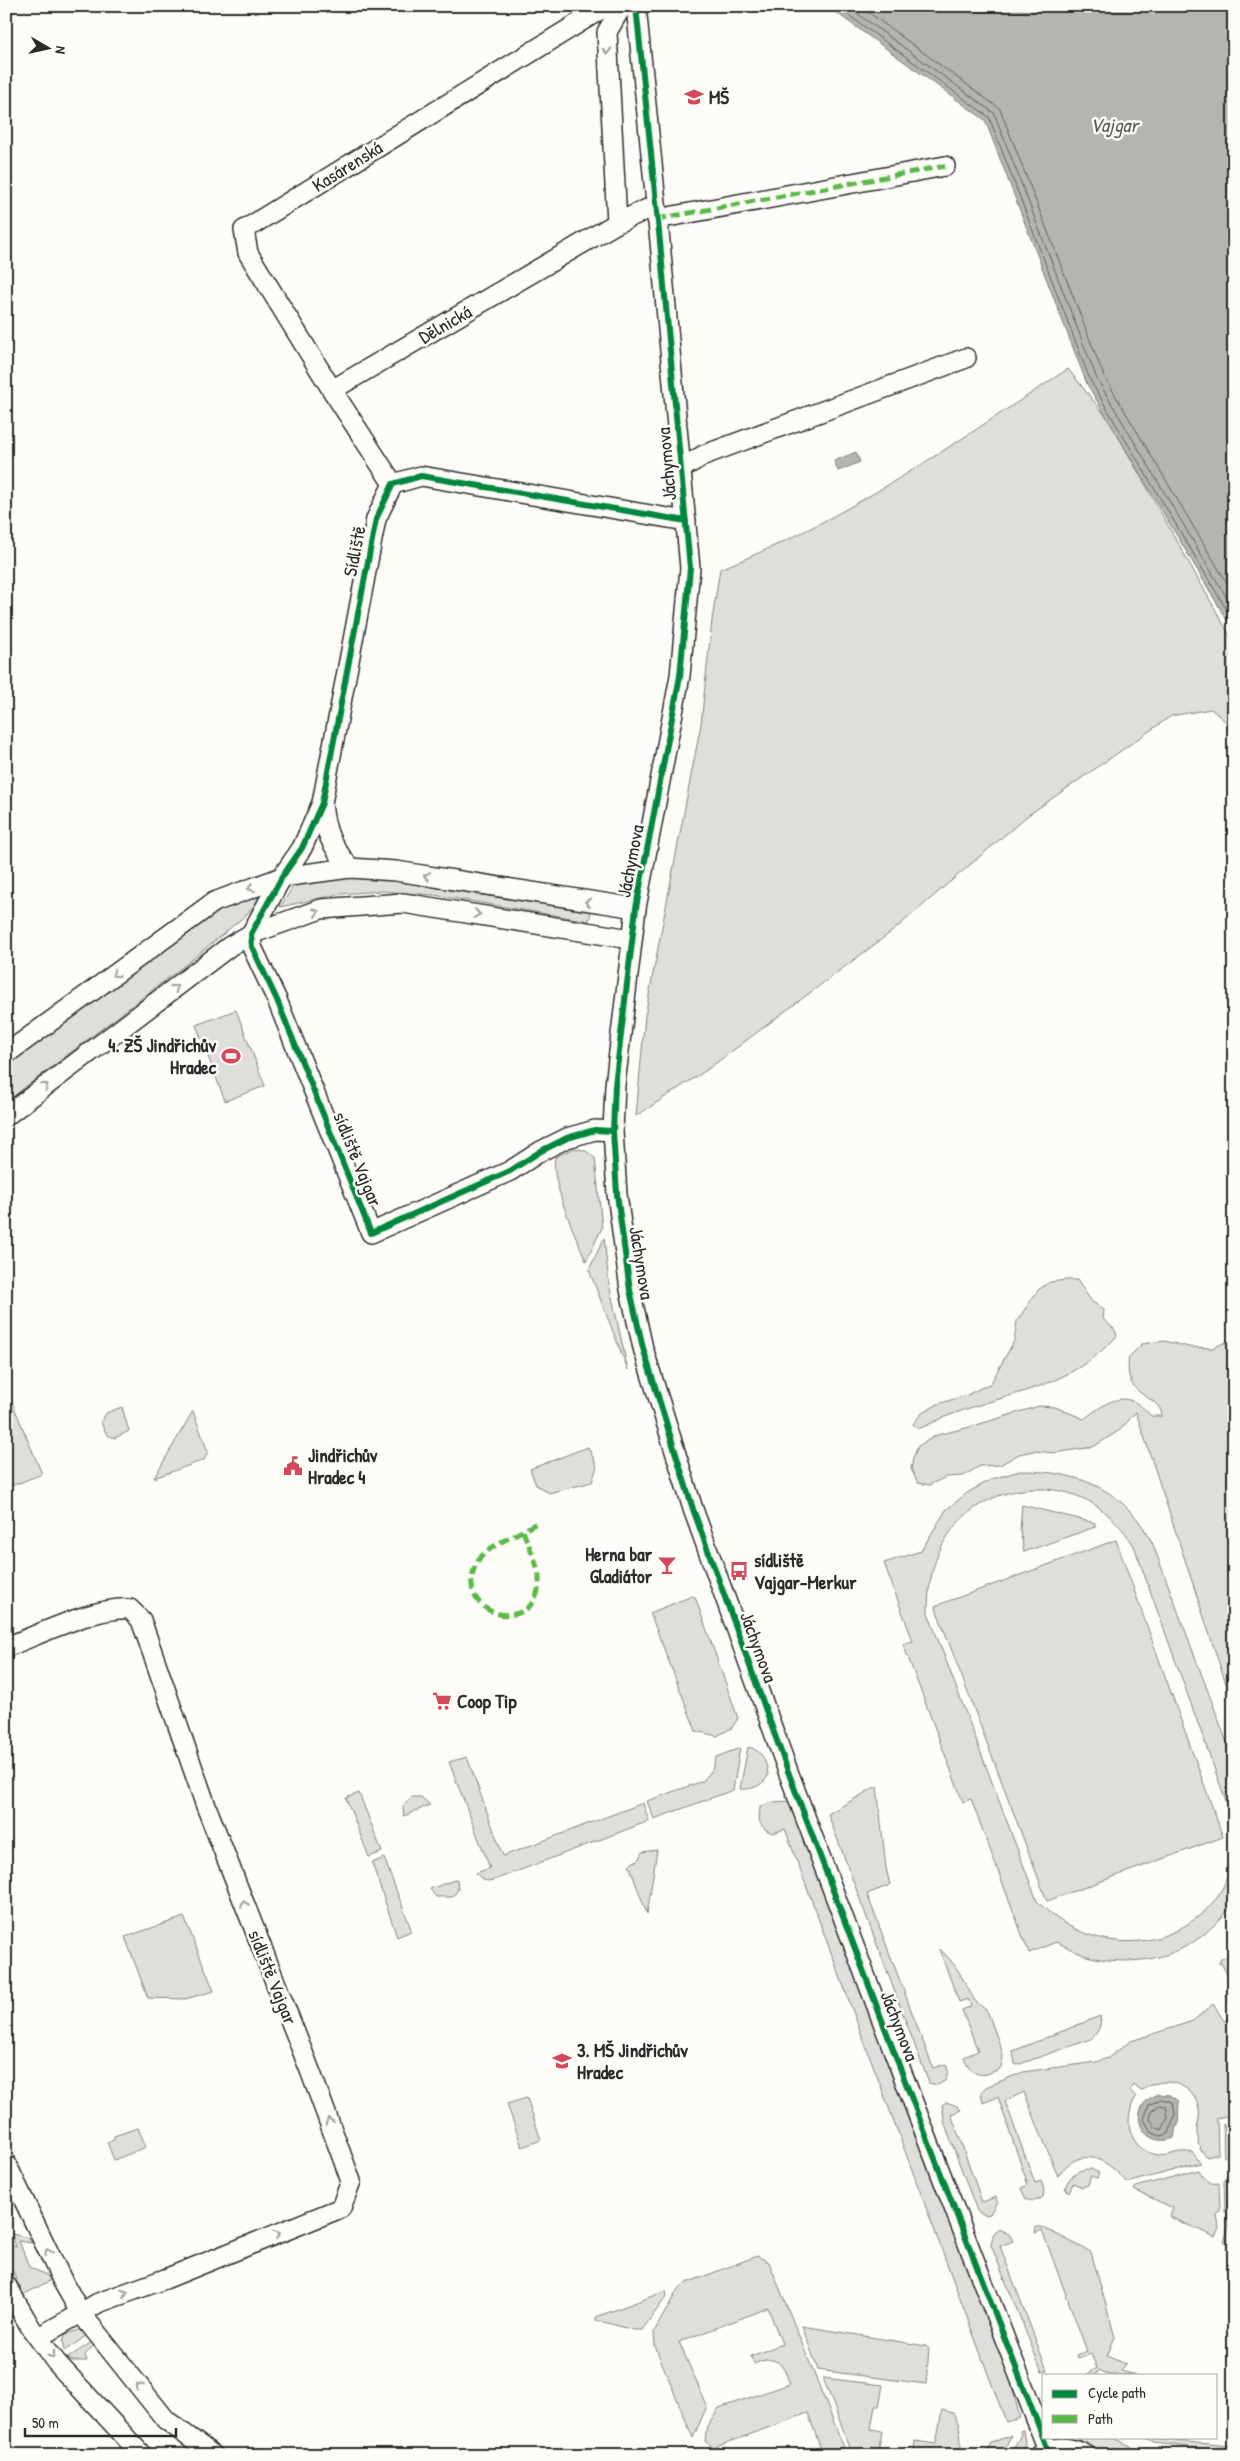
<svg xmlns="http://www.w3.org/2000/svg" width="1240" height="2461" font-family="'Patrick Hand',sans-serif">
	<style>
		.green { fill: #dfdeda; stroke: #858482 }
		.water { fill: #b5b4b1; stroke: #7e7d7b }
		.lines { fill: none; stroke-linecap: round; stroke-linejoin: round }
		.shore { stroke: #626261; stroke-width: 1 }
		.street-casing { stroke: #2b2b2b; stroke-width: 22 }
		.street { stroke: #fdfcf7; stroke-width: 19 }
		.quiet { stroke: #58b947; stroke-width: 5; stroke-dasharray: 10 5; stroke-linecap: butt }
		.cycleway-casing { stroke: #fdfcf7; stroke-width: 9 }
		.cycleway { stroke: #00873e; stroke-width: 6 }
		.oneway { stroke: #9e9e9b }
		.labels { text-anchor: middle; stroke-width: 5; stroke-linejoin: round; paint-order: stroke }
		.poi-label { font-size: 19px; font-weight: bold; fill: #2b2b2b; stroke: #fdfcf7; text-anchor: start }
		.street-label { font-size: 19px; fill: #2b2b2b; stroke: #fdfcf7 }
		.water-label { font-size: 20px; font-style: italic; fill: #5b5b5a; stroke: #fdfcf7 }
	</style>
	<rect width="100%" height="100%" fill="#fdfcf7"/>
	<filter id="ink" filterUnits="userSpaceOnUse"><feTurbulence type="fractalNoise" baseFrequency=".02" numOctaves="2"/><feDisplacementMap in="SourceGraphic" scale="10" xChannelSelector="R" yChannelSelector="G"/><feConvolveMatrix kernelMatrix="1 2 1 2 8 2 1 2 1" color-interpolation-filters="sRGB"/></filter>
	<g filter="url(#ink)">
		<g class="green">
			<path d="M1068,369L1109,420L1234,643V732L1226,722L1211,709L1171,716L1027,816L894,930L708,1069L636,1116L645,1016L701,724L712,620L720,569C845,521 956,442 1068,369Z"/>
			<polygon points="362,876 591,912 589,921 434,895 382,891 339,894 280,907 294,885"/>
			<polygon points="252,894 265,894 245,916 189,962 6,1102 6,1067 210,914"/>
			<polygon points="236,1010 265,1086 225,1101 196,1025"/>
			<path d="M575,1148L586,1151L595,1158L602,1228L586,1261C576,1236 550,1182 555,1157Z"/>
			<polygon points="604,1238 609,1284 628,1370 589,1270"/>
			<path d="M1066,1280H1077L1092,1302L1104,1309L1103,1319L1115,1330L1117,1336C1068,1389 1013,1391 950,1415C939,1419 929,1425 918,1429L913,1424L922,1413L938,1404L967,1395L991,1383L1014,1341L1017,1321L1038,1290L1050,1282Z"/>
			<path d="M1234,1339V1708L1136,1412L1120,1430L1093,1447L1054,1453L1034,1451L1019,1454L1000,1465L980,1466L963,1476L946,1477L929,1485L918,1483L911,1469L913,1458L918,1446L937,1435L970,1427L1039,1406L1055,1407L1084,1419C1110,1399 1127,1388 1151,1416H1162C1160,1392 1122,1401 1129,1357L1142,1344L1164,1341L1189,1347L1212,1348Z"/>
			<polygon points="6,1388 42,1474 6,1488"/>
			<polygon points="122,1407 129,1431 115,1438 107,1435 101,1423 106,1413"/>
			<polygon points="193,1411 208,1452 204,1460 154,1478"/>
			<polygon points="588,1447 597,1466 592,1482 549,1493 536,1485 530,1469"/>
			<path d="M1020,1471C1062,1471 1103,1480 1132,1513C1140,1521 1146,1532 1152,1542L1234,1761V1823L1134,1546C1124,1529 1109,1513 1092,1503C1044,1475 976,1490 947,1537C932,1560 928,1587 928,1613L1037,1901C1075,1941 1137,1956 1186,1925C1201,1916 1215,1903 1223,1887C1229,1874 1232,1860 1234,1846C1234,1858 1237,1891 1234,1900C1230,1909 1219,1921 1212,1927C1181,1958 1137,1966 1095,1958C1082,1956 1068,1947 1056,1942L1029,1953L971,1799L963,1802L903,1644L913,1641L884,1563L921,1551L946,1510L967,1493L992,1479Z"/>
			<polygon points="1022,1505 1095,1523 1095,1527 1024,1552 1020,1529"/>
			<polygon points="1116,1540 1223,1837 1047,1901 935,1606"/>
			<polygon points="692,1596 695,1597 738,1718 732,1728 717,1736 696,1731 650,1613"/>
			<path d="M748,1747C763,1750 767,1763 768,1776C762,1786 752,1790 740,1789Z"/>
			<polygon points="740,1748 733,1790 654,1819 647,1801 703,1781 712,1770 716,1757"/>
			<path d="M467,1757L503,1856L643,1803L649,1821L497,1879C487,1882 483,1882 476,1873L490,1868L449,1762Z"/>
			<polygon points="877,1786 886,1868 890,1885 867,1894 933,2068 946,2064 948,2071 945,2081 937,2085 929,2083 828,1814"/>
			<polygon points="359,1793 382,1852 369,1857 346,1798"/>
			<polygon points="411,1797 421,1797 430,1805 404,1816 403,1806"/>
			<path d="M795,1801L1010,2379L1020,2418L1006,2422L785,1829L773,1833C759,1828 758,1821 760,1807L772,1802Z"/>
			<polygon points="657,1850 647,1914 629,1865 639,1859 642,1852"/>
			<polygon points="384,1858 411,1929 411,1931 397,1937 372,1863"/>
			<polygon points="457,1879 458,1890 452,1897 436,1897 430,1889"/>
			<polygon points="184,1917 214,1991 185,1999 148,1998 125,1937"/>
			<path d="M939,1949C957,1963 963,1981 974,1999C977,2005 984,2006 988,2013L1001,2048L1003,2057L1001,2068C982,2078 972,2078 964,2057L978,2051L962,2010L971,2006L968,1999L959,2002Z"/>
			<path d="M1234,1952V2012C1228,2000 1222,1993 1232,1983L1221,1963L1219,1964L1220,1960Z"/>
			<path d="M1213,2004L1224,2021L1234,2016V2130L1227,2116L1217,2118L1218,2154L1207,2157L1200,2149L1201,2147L1198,2144C1199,2139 1198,2138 1197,2133C1196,2123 1203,2116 1197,2102C1187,2080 1159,2076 1141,2091L1134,2085L1130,2090L1136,2097C1122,2119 1129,2151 1158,2155C1167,2157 1172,2153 1180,2152C1185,2151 1187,2153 1192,2152L1201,2163L1130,2182H1126C1106,2157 1079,2145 1058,2176L1024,2092L1005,2101L1035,2183L1041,2181L1044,2190L1043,2197C1038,2201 1032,2202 1026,2199L1021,2188L1028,2185L998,2097L983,2103L981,2092L986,2087L1023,2072L1096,2062L1108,2058L1131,2041L1193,2021Z"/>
			<path d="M1100,2016C1102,2025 1098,2033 1091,2039L1017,2065L1015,2064L1013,2051Z"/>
			<polygon points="527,2098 541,2140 522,2147 507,2104"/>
			<polygon points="946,2102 957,2106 961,2110 951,2114 982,2202 996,2197 997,2202 990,2214 985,2215 977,2211 945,2125 942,2105"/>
			<polygon points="1223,2124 1234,2146 1234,2154 1224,2157"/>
			<polygon points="138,2128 146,2147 114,2160 107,2142 114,2140 114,2136"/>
			<polygon points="1234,2161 1234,2246 1224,2241 1228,2229 1228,2213 1225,2212 1224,2181 1228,2173 1228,2163"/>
			<path d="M1091,2169L1099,2173L1097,2178L1091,2176L1088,2185L1082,2187L1073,2183L1069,2192L1065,2188C1070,2175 1077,2169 1091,2169Z"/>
			<path d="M1199,2170C1205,2179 1207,2185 1219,2183L1220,2211L1217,2214L1219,2229L1215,2237L1170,2217L1173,2208L1134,2190L1136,2187Z"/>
			<polygon points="1036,2227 1042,2227 1091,2252 1115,2337 1107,2356 1126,2364 1121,2371 1135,2375 1110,2375 1099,2370 1096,2375 1086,2375 1097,2368 1091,2354 1078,2358 1077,2355 1087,2351 1042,2230 1035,2233"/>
			<polygon points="998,2229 1009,2234 1013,2241 1000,2246 1047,2370 1042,2372 991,2245 994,2232"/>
			<polygon points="12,2234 29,2238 32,2243 19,2241 29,2267 46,2275 51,2280 23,2295 6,2255 6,2243 16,2247"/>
			<path d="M757,2256L769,2262L847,2455H823L808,2413L713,2448L705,2441L707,2426L719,2408L790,2384C783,2364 777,2353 754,2364L751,2356L782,2344L768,2308L679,2342L707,2406L693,2438L655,2346L654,2332L678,2289L684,2284Z"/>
			<polygon points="666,2291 667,2296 642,2330 634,2330 596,2320 596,2317"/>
			<polygon points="802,2326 926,2346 929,2349 926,2384 818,2370"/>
			<polygon points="80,2330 84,2331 87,2335 65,2351 63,2340 66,2334"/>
			<polygon points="92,2342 94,2345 85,2355 87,2361 72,2361 68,2358"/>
			<polygon points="823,2378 883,2385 879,2406 875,2406 871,2429 882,2431 878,2453 890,2455 853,2455"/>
			<path d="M942,2410L953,2413C961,2424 962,2441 960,2455H913L915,2441L936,2444Z"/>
			<polygon points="1023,2430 1025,2443 1022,2455 1011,2455 1021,2434 1020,2431"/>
			<polygon points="1231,2434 1234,2435 1234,2450 1216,2450 1153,2443 1147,2439 1154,2437 1154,2439 1230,2446"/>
			<polygon points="1011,2435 1002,2455 985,2455 991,2443"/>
			<polygon points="1076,2437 1110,2437 1131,2446 1136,2455 1101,2455"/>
			<polygon points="1148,2449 1204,2455 1146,2455 1145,2451"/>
		</g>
		<g class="water">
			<polygon points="827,6 1234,6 1234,632 1087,384 985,120"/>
			<polygon points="856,452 860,462 838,471 834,461"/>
			<path d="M1158,2094L1170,2095L1179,2101L1178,2126H1176L1174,2138C1141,2151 1124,2106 1158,2094Z"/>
		</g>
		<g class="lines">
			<g class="shore">
				<polyline points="836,6 989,117 1091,382 1234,622"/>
				<polyline points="847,6 994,113 1097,379 1234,610"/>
				<polyline points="860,6 1000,109 1104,376 1234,595"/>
				<polygon points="1162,2099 1173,2102 1175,2114 1169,2134 1160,2136 1151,2132 1144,2119 1149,2105"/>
				<polygon points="1160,2105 1166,2106 1168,2118 1162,2130 1155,2127 1150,2119 1152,2111"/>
			</g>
			<g class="street-casing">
				<g id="street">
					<polyline points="636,6 660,242 690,568 680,676 636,908 615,1085 613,1131 617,1194 630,1290 643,1348 693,1509 789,1774 913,2102 1048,2450"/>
					<polyline points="657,219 945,166"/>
					<polyline points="617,223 607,32 622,6"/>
					<polyline points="332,390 617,223 656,205"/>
					<polyline points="682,468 704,455 966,358"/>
					<polyline points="393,484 332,390 248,253 244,230 606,6"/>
					<path d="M322,803C325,833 331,845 350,868"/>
					<polyline points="6,1054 214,902 282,877 350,868 396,871 636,908"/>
					<polyline points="6,1116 230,946 251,934 321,909 403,903 631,939"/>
					<polyline points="613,1131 595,1130 567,1138 541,1151 510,1171 371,1233 277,1000 252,947 251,934 282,877 302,848 322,803 376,519 393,484 421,476 686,521"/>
					<path d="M6,1647C39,1635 96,1606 130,1609L141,1620L206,1806L311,2073L351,2181L341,2208L165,2279L98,2303L39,2337"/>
					<polyline points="6,2163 62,2280 80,2312 166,2420 213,2455"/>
					<polyline points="6,2285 31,2328 56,2362 142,2455"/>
					<path d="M1039,2455C1055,2446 1070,2446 1086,2455"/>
				</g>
			</g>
			<use href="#street" class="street"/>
			<g class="quiet">
				<polyline points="657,219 945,166"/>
				<path d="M523,1531C528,1545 538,1563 539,1578C541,1635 461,1620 473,1573C474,1567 478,1558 484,1554C497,1542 518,1534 533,1525L539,1522"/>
			</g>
			<g class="cycleway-casing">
				<g id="cycleway">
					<polyline points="636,6 660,242 690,568 680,676 636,908 615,1085 613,1131 617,1194 630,1290 643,1348 693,1509 789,1774 913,2102 1048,2450"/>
					<polyline points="613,1131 595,1130 567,1138 541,1151 510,1171 371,1233 277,1000 252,947 251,934 282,877 302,848 322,803 376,519 393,484 421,476 686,521"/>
				</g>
			</g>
			<use href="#cycleway" class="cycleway"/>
		</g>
		<defs><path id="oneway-chevron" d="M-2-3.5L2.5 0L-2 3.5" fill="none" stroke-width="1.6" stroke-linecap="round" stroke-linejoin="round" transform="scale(1.25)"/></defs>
		<g class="oneway">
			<use href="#oneway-chevron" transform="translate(607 51) rotate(88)"/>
			<use href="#oneway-chevron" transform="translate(427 876) rotate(-171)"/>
			<use href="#oneway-chevron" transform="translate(251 888) rotate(160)"/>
			<use href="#oneway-chevron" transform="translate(588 902) rotate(-171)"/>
			<use href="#oneway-chevron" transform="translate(316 912) rotate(-17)"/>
			<use href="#oneway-chevron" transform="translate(477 914) rotate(9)"/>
			<use href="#oneway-chevron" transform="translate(115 974) rotate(144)"/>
			<use href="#oneway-chevron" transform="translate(175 988) rotate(-37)"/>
			<use href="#oneway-chevron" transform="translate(45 1086) rotate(-37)"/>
			<use href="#oneway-chevron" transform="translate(244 1904) rotate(-112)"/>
			<use href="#oneway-chevron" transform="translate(329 2121) rotate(-110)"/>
			<use href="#oneway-chevron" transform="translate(277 2234) rotate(-21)"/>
			<use href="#oneway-chevron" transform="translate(48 2252) rotate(-116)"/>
			<use href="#oneway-chevron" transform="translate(125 2293) rotate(-20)"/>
			<use href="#oneway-chevron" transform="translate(52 2355) rotate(54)"/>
			<use href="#oneway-chevron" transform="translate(139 2386) rotate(-129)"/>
		</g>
	</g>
	<defs>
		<g id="school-bare" transform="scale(1.5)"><path d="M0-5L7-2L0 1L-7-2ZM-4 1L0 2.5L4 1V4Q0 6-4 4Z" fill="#d1495b" stroke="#fdfcf7" stroke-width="2.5" paint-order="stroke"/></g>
		<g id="stadium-bare" transform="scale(1.5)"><path d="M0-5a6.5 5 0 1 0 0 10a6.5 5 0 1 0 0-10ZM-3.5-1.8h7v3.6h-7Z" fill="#d1495b" stroke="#fdfcf7" stroke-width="2.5" paint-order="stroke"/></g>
		<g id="civic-bare" transform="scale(1.5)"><path d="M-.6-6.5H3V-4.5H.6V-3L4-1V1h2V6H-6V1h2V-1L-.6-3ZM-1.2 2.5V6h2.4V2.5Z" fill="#d1495b" stroke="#fdfcf7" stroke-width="2.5" paint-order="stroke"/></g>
		<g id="bar-bare" transform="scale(1.5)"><path d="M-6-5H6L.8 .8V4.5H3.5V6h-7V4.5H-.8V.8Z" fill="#d1495b" stroke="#fdfcf7" stroke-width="2.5" paint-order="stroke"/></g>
		<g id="bus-bare" transform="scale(1.5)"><path d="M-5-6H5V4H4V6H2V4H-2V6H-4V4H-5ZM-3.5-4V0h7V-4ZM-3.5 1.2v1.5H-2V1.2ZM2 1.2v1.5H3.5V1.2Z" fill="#d1495b" stroke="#fdfcf7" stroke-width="2.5" paint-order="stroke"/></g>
		<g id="supermarket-bare" transform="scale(1.5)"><path d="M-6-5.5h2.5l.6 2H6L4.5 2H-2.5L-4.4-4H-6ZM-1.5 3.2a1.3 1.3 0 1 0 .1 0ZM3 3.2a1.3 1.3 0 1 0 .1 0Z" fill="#d1495b" stroke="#fdfcf7" stroke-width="2.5" paint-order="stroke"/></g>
	</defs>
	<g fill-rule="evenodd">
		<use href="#school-bare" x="694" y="97"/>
		<use href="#stadium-bare" x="231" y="1056"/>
		<use href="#civic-bare" x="293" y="1466"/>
		<use href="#bar-bare" x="667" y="1565"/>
		<use href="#bus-bare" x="739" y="1571"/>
		<use href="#supermarket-bare" x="442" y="1701"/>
		<use href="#school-bare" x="562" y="2061"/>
	</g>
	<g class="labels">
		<g class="poi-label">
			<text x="709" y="104">MŠ</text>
			<text x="216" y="1052" text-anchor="end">4. ZŠ Jindřichův<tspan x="216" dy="22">Hradec</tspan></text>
			<text x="308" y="1462">Jindřichův<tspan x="308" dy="22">Hradec 4</tspan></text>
			<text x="652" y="1561" text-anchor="end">Herna bar<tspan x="652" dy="22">Gladiátor</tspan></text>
			<text x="754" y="1567">sídliště<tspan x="754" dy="22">Vajgar-Merkur</tspan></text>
			<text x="457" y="1708">Coop Tip</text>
			<text x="577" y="2057">3. MŠ Jindřichův<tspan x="577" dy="22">Hradec</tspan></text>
		</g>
		<g class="street-label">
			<text transform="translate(347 166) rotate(-32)" y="7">Kasárenská</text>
			<text transform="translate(445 324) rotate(-30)" y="7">Dělnická</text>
			<text transform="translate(666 464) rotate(-95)" y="7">Jáchymova</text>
			<text transform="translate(354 551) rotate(-79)" y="7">Sídliště</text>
			<text transform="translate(630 861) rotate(-79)" y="7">Jáchymova</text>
			<text transform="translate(358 1159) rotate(68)" y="7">sídliště Vajgar</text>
			<text transform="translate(642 1263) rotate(81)" y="7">Jáchymova</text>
			<text transform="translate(759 1647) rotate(70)" y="7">Jáchymova</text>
			<text transform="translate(273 1977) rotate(68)" y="7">sídliště Vajgar</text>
			<text transform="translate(900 2026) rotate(69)" y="7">Jáchymova</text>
		</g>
		<g class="water-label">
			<text x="1114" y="132">Vajgar</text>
		</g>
	</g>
	<rect width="1240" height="2461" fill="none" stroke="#fdfcf7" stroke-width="25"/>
	<rect x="12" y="12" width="1215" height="2436" fill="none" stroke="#2b2b2b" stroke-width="2" filter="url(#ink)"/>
	<rect x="1042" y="2374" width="175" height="65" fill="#fdfcf7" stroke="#a9a8a5"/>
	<rect x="1052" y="2390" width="25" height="8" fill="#00873e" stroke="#a9a8a5"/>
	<text x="1088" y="2398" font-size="15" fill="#2b2b2b">Cycle path</text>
	<rect x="1052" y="2415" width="25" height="8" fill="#58b947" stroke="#a9a8a5"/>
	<text x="1088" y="2424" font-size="15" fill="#2b2b2b">Path</text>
	<g transform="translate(48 48) rotate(99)" stroke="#fdfcf7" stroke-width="4" paint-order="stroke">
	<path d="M0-4L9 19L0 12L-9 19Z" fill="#2b2b2b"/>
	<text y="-8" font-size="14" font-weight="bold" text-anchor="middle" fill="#2b2b2b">N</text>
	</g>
	<path d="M25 2428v8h151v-8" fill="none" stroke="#2b2b2b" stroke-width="2.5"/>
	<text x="32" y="2428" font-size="15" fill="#2b2b2b" stroke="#fdfcf7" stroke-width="4" paint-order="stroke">50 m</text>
</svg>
